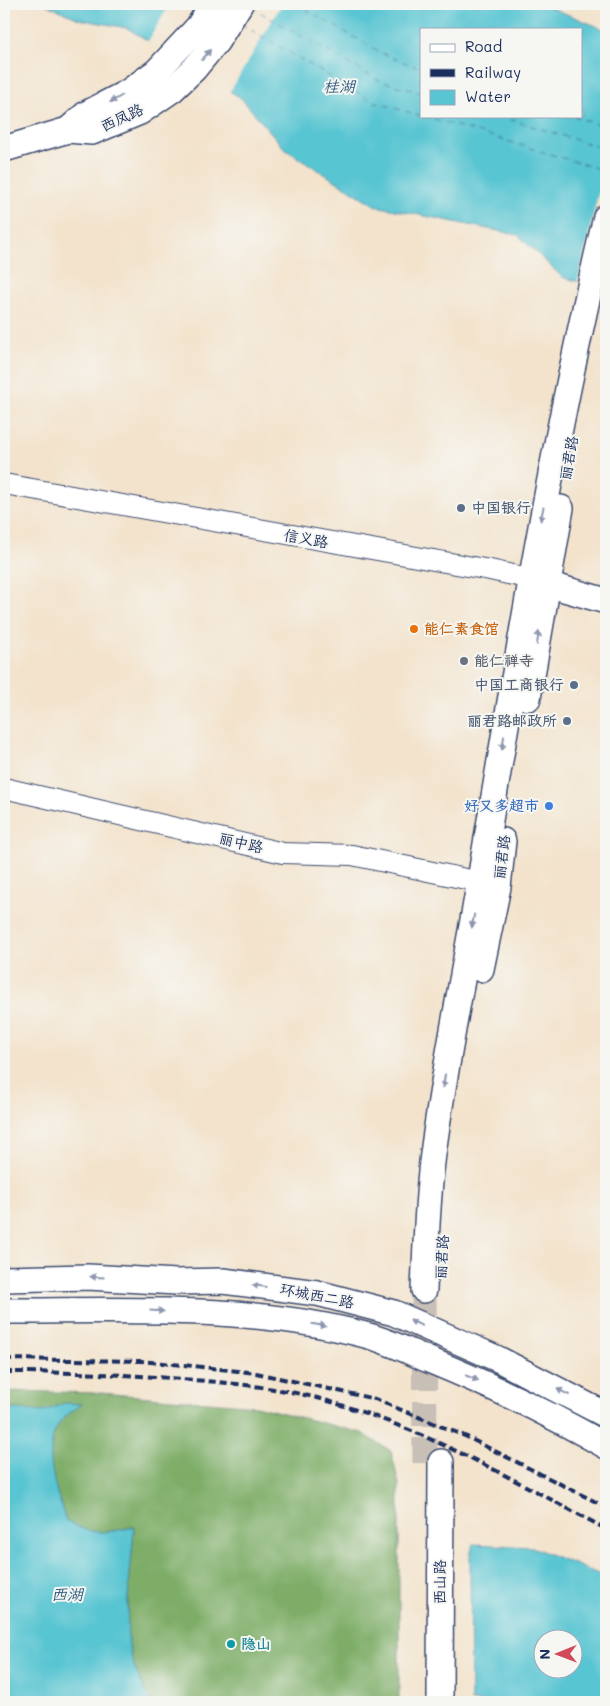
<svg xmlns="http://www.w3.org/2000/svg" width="610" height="1706" font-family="Mali,'LXGW WenKai TC',sans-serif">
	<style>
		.forest { fill: #7ead67; stroke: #4c6e62 }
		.water { fill: #59c5d2; stroke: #3a7a98; fill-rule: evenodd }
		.pier { fill: #f3e3cc }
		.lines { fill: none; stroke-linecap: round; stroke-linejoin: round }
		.ferry { stroke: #2e5c81; stroke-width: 1; stroke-dasharray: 6 5; stroke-linecap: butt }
		.major-tunnel { stroke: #c8bfb6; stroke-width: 25; stroke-dasharray: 25 12; stroke-linecap: butt }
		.minor-casing { stroke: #3b4a6e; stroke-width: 22 }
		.major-casing { stroke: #3b4a6e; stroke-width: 28 }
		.minor { stroke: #fff; stroke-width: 20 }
		.major { stroke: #fff; stroke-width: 25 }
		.rail { stroke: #1b2f5e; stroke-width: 4; stroke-dasharray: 8 4; stroke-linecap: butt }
		.oneway { fill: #8d97ae }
		.service-dot { fill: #5c6f8a; stroke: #f6f6f2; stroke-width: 2 }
		.food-dot { fill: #e8710a; stroke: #f6f6f2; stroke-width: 2 }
		.worship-dot { fill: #6b7280; stroke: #f6f6f2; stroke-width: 2 }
		.shop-dot { fill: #3f7fe0; stroke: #f6f6f2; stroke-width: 2 }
		.culture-dot { fill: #0f9aa8; stroke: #f6f6f2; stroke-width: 2 }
		.labels { text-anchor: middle; stroke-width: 4; stroke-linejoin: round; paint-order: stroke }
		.street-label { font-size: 15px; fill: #1b2f5e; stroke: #f6f6f2 }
		.service-label { font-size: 15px; font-weight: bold; fill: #4e5e75; stroke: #f6f6f2; text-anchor: end }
		.food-label { font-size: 15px; font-weight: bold; fill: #c56008; stroke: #f6f6f2; text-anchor: start }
		.worship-label { font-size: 15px; font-weight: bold; fill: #5b616d; stroke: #f6f6f2; text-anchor: start }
		.shop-label { font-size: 15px; font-weight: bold; fill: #366cbe; stroke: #f6f6f2; text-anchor: end }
		.culture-label { font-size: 15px; font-weight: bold; fill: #0d838f; stroke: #f6f6f2; text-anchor: start }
		.water-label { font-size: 16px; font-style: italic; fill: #2e5c81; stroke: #f6f6f2 }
	</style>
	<rect width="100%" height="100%" fill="#f6f6f2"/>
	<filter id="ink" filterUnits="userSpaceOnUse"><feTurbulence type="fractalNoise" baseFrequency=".02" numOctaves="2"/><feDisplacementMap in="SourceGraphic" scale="10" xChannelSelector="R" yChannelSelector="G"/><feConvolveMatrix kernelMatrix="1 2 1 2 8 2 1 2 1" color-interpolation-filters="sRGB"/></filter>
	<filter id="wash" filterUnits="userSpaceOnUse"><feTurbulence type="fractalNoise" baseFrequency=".0096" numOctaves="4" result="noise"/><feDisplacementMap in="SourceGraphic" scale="20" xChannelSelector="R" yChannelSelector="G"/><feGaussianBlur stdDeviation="1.12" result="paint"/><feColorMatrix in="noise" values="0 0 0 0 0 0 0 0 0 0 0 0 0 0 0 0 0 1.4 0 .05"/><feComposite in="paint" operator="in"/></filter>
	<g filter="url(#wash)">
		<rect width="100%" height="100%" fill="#f3e3cc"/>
		<path class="forest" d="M4,1391L101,1393L256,1406L362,1433L391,1451L399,1484V1702H151C142,1686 134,1670 130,1652C123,1620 132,1561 134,1527C102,1532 96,1537 66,1521C57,1492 40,1450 60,1422C65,1415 75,1410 81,1404L65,1403L42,1412L16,1409L4,1411Z"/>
		<g class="water">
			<path d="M45,4H542L606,30V290L562,277L518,235L376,206L286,150L241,98L127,28L79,19ZM421,29H581V116H421Z"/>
			<path d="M65,1403L82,1404C75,1409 66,1415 61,1421C40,1448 57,1493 66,1521C93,1536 104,1533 134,1527C132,1561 123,1620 130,1652C134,1670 143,1686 151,1702H4V1411L16,1409L42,1412Z"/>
			<path d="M473,1544L532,1547L606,1577V1702H471L470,1556ZM542,1638H572V1668H542Z"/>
		</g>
		<g class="pier">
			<polygon points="170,4 282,4 229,93 147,43"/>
			<polygon points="606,161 606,292 577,284"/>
		</g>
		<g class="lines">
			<g class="ferry">
				<polyline points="296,4 389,57 421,68"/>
				<polyline points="251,7 378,80 421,93"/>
				<polyline points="241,24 372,101 421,116"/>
				<polyline points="424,116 606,171"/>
				<polyline points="499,116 606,149"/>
				<polyline points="573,116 606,127"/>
			</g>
		</g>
	</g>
	<g filter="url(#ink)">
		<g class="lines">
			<polyline class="major-tunnel" points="424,1290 425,1464"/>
			<g class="minor-casing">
				<g id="minor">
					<polyline points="4,484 490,570 531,579"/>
					<polyline points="4,788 283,853 352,855 480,882"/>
				</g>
			</g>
			<g class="major-casing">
				<g id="major">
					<polyline points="68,130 86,114 128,92 157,71 198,27 213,4"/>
					<polyline points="4,149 68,130 92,132 140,112 172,90 194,69 217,41 240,4"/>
					<polyline points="533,580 606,601"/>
					<polyline points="528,698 561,508"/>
					<polyline points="481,969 498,887 503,841"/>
					<polyline points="4,1279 88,1277 176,1282 223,1281 317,1293 394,1313 498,1359 606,1415"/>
					<path d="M424,1290C426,1245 427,1199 433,1154C446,1056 467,960 483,862C519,646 555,430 606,217"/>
					<path d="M4,1311C125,1311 251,1304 369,1336C390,1342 410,1352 429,1360C490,1385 549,1413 606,1446"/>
					<polyline points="440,1702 441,1462"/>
				</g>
			</g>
			<use href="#minor" class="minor"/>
			<use href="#major" class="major"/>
			<g class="rail">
				<polyline points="4,1359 141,1361 193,1366 256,1373 375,1399 467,1437 606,1507"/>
				<path d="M4,1372C63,1372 122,1374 182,1379C231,1383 280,1387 328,1401C427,1430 516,1481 606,1529"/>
			</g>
		</g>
		<defs><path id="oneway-solid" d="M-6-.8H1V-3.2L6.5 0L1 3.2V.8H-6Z" transform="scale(1.25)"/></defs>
		<g class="oneway">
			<use href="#oneway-solid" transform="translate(206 55) rotate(-50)"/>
			<use href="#oneway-solid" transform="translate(116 99) rotate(150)"/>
			<use href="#oneway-solid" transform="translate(542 514) rotate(102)"/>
			<use href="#oneway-solid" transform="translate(538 638) rotate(-80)"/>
			<use href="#oneway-solid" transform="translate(503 743) rotate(99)"/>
			<use href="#oneway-solid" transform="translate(473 921) rotate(100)"/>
			<use href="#oneway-solid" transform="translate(444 1081) rotate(99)"/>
			<use href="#oneway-solid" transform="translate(97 1277) rotate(-177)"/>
			<use href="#oneway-solid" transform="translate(259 1286) rotate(-173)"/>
			<use href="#oneway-solid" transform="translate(157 1311) rotate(3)"/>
			<use href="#oneway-solid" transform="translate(416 1323) rotate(-156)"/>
			<use href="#oneway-solid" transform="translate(319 1325) rotate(10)"/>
			<use href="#oneway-solid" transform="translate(472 1378) rotate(22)"/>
			<use href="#oneway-solid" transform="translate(563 1392) rotate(-153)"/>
		</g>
	</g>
	<g class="service-dot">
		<circle cx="461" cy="508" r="5"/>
		<circle cx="574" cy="685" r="5"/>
		<circle cx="567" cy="721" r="5"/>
	</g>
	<circle class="food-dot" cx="414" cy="629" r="5"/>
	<circle class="worship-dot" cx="464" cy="661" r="5"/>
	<circle class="shop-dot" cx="549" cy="806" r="5"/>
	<circle class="culture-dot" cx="231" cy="1644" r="5"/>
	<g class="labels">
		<g class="street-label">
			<text transform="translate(122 118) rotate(-25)" y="5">西凤路</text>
			<text transform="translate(569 458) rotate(-80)" y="5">丽君路</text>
			<text transform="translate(306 539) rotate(10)" y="5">信义路</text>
			<text transform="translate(241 843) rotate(13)" y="5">丽中路</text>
			<text transform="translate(502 857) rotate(-83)" y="5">丽君路</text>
			<text transform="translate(442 1257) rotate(-87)" y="5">丽君路</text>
			<text transform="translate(317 1296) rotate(11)" y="5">环城西二路</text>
			<text transform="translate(440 1582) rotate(-90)" y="5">西山路</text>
		</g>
		<g class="service-label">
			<text x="471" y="513" text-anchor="start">中国银行</text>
			<text x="564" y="690">中国工商银行</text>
			<text x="557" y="726">丽君路邮政所</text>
		</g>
		<g class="food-label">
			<text x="424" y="634">能仁素食馆</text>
		</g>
		<g class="worship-label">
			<text x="474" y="666">能仁禅寺</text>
		</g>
		<g class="shop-label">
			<text x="539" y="811">好又多超市</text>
		</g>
		<g class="culture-label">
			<text x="241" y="1649">隐山</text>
		</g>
		<g class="water-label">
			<text x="339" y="92">桂湖</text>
			<text x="67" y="1600">西湖</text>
		</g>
	</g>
	<rect width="610" height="1706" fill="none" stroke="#f6f6f2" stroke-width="20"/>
	<rect x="420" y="28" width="162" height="90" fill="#f6f6f2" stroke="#9ea6b7"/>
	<rect x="430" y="44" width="25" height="8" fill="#ffffff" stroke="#9ea6b7"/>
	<text x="465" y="52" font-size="15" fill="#1b2f5e">Road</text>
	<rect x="430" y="69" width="25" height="8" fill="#1b2f5e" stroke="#9ea6b7"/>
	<text x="465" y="78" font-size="15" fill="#1b2f5e">Railway</text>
	<rect x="430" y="90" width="25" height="15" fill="#59c5d2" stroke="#9ea6b7"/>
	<text x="465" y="102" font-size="15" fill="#1b2f5e">Water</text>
	<g transform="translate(558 1654) rotate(269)"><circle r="24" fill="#f6f6f2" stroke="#9ea6b7"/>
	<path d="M0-4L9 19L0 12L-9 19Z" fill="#d1495b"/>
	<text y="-8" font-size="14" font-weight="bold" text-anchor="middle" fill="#1b2f5e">N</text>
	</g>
</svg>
